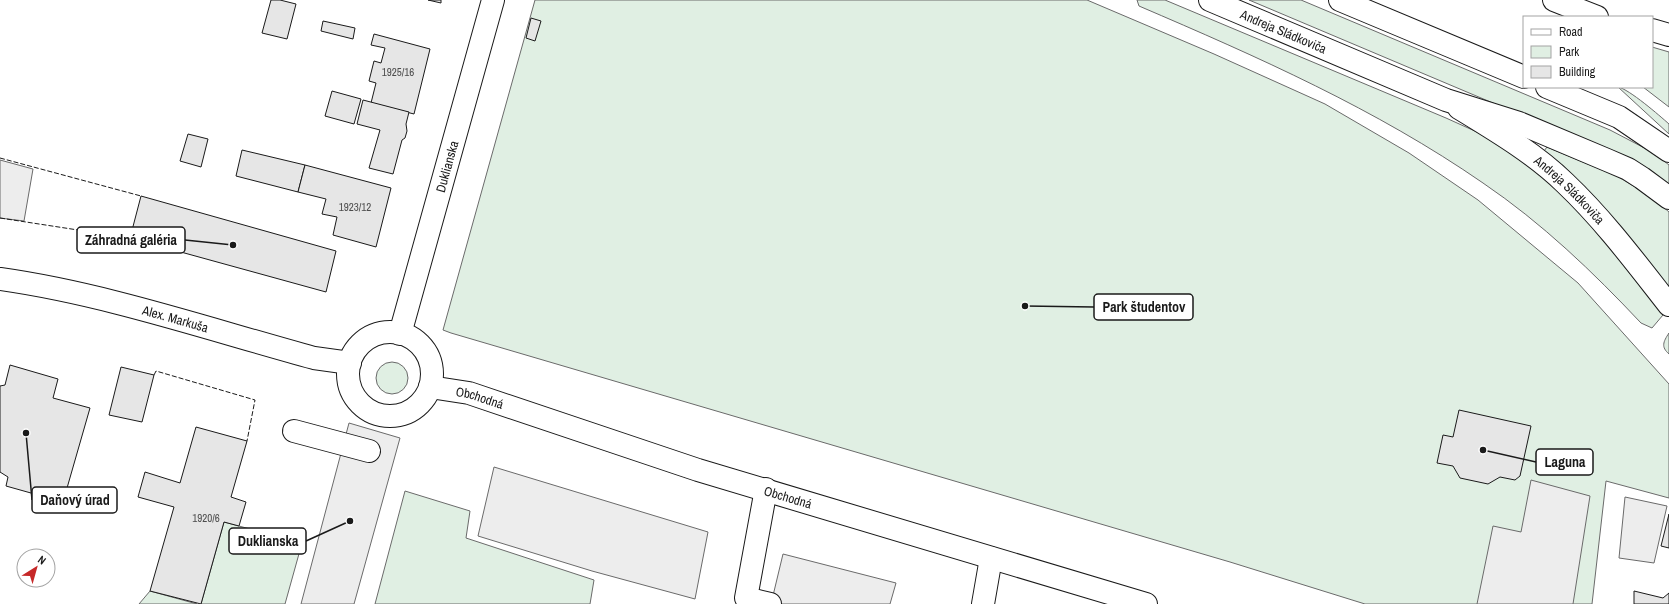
<svg xmlns="http://www.w3.org/2000/svg" width="1669" height="604" font-family="'Archivo Narrow',sans-serif">
	<style>
		.green { fill: #e0efe3; stroke: #6a6a6a }
		.parking { fill: #ededed; stroke: #6a6a6a }
		.building { fill: #e6e6e6; stroke: #1a1a1a }
		.lines { fill: none; stroke-linecap: round; stroke-linejoin: round }
		.minor-casing { stroke: #1a1a1a; stroke-width: 24 }
		.major-casing { stroke: #1a1a1a; stroke-width: 24 }
		.minor { stroke: #fff; stroke-width: 22 }
		.major { stroke: #fff; stroke-width: 22 }
		.fence { stroke: #1a1a1a; stroke-width: 1; stroke-dasharray: 5 2; stroke-linecap: butt }
		.labels { text-anchor: middle; stroke-width: 3; stroke-linejoin: round; paint-order: stroke }
		.number-label { font-size: 11px; fill: #4d4d4d }
		.street-label { font-size: 13px; fill: #1a1a1a; stroke: #fff }
		.leader { fill: none; stroke: #1a1a1a; stroke-width: 1.5 }
		.callout-dot { fill: #1a1a1a; stroke: #fff; stroke-width: 1.5 }
		.callout { fill: #fff; stroke: #1a1a1a; stroke-width: 1.5 }
		.callout-label { font-size: 14px; text-anchor: middle; font-weight: bold; fill: #1a1a1a }
	</style>
	<rect width="100%" height="100%" fill="#fff"/>
	<g class="green">
		<polygon points="535,0 1087,0 1214,54 1325,104 1409,153 1478,200 1578,283 1669,384 1669,498 1606,481 1592,604 1365,604 1230,562 451,333 443,330"/>
		<path d="M1137,0H1165L1446,118L1477,132L1507,149L1560,190L1609,247L1663,315L1652,328L1641,323C1593,272 1542,223 1483,183C1376,109 1258,57 1139,6Z"/>
		<polygon points="1249,0 1301,0 1610,130 1654,153 1669,165 1669,185 1635,163"/>
		<polygon points="1652,47 1669,52 1669,107 1643,87 1652,87"/>
		<path d="M1618,87C1629,89 1660,116 1669,124V134Z"/>
		<polygon points="1547,147 1617,176 1653,198 1669,212 1669,289 1592,194 1567,170 1544,151"/>
		<path d="M1669,333V354C1661,347 1663,342 1669,333Z"/>
		<circle cx="392" cy="378" r="16"/>
		<polygon points="405,491 470,511 466,538 594,580 590,604 375,604"/>
		<polygon points="224,522 302,543 285,604 201,604"/>
		<polygon points="150,591 197,604 139,604"/>
	</g>
	<g class="parking">
		<polygon points="0,160 33,169 24,221 0,218"/>
		<polygon points="349,423 400,438 354,604 301,604"/>
		<polygon points="494,467 708,532 695,599 592,571 478,536"/>
		<polygon points="1531,480 1590,496 1573,604 1477,604 1493,526 1521,532"/>
		<polygon points="1625,497 1667,506 1654,563 1619,558"/>
		<polygon points="783,554 896,583 890,604 771,604"/>
	</g>
	<g class="building">
		<polygon points="271,0 280,0 296,4 287,39 262,33"/>
		<polygon points="428,0 441,0 441,3"/>
		<polygon points="531,18 541,21 535,41 526,38"/>
		<polygon points="323,21 355,28 353,39 321,31"/>
		<polygon points="374,34 430,49 414,114 371,103 376,83 369,81 374,61 381,63 385,48 371,45"/>
		<polygon points="332,91 361,99 354,124 325,116"/>
		<polygon points="363,100 409,112 406,124 407,131 405,138 402,140 393,174 369,168 380,130 357,124"/>
		<polygon points="188,134 208,139 201,167 180,161"/>
		<polygon points="242,150 305,165 298,192 236,176"/>
		<polygon points="305,165 391,188 376,247 333,235 337,217 322,214 326,199 298,192"/>
		<polygon points="141,196 336,251 326,292 130,238"/>
		<polygon points="10,365 58,379 53,398 90,408 63,502 6,486 8,477 0,472 0,386 5,385"/>
		<polygon points="121,367 154,375 142,422 109,415"/>
		<polygon points="1459,410 1531,426 1520,476 1515,480 1500,477 1488,484 1460,478 1453,466 1437,463 1443,435 1453,437"/>
		<polygon points="196,427 247,441 231,497 246,502 239,526 224,522 201,604 150,591 174,507 138,497 145,472 180,483"/>
		<polygon points="1669,514 1669,548 1661,546"/>
		<polygon points="1634,591 1663,598 1669,593 1669,604 1634,604"/>
	</g>
	<g class="lines">
		<g class="minor-casing">
			<g id="minor">
				<polyline points="1554,0 1597,17"/>
				<polyline points="1652,30 1669,35"/>
				<path id="s1" d="M1459,108C1495,130 1534,153 1565,183C1604,220 1636,263 1669,305"/>
				<path id="s2" d="M0,279C106,294 211,330 314,358L350,363"/>
				<circle cx="390" cy="374" r="42"/>
				<path id="s3" d="M400,334L493,0"/>
				<path id="s4" d="M430,387L469,393L698,470L1146,604"/>
				<polyline points="294,431 369,451"/>
				<polyline points="766,489 746,598 770,604"/>
				<polyline points="983,604 991,558"/>
			</g>
		</g>
		<g class="major-casing">
			<g id="major">
				<path id="s5" d="M1210,0L1446,100L1519,123L1607,160L1628,169L1642,178L1669,198"/>
				<polyline points="1340,0 1524,77"/>
				<polyline points="1547,87 1619,117 1669,151"/>
			</g>
		</g>
		<use href="#minor" class="minor"/>
		<use href="#major" class="major"/>
		<g class="fence">
			<polyline points="0,158 141,196"/>
			<polyline points="0,218 130,238"/>
			<polyline points="154,375 156,371 255,400 247,441"/>
		</g>
	</g>
	<g class="labels">
		<g class="number-label">
			<text x="398" y="76">1925/16</text>
			<text x="355" y="211">1923/12</text>
			<text x="206" y="522">1920/6</text>
		</g>
		<g class="street-label">
			<text dy="5" stroke="none"><textPath href="#s5" startOffset="80">Andreja Sládkoviča</textPath></text>
			<text dy="5" stroke="none"><textPath href="#s3" startOffset="174">Duklianska</textPath></text>
			<text dy="5" stroke="none"><textPath href="#s1" startOffset="138">Andreja Sládkoviča</textPath></text>
			<text dy="5" stroke="none"><textPath href="#s2" startOffset="180">Alex. Markuša</textPath></text>
			<text dy="5" stroke="none"><textPath href="#s4" startOffset="51">Obchodná</textPath></text>
			<text dy="5" stroke="none"><textPath href="#s4" startOffset="375">Obchodná</textPath></text>
		</g>
	</g>
	<path class="leader" d="M233 245L185 240M1025 306L1094 307M1483 450L1536 462M26 433L32 500M350 521L306 541"/>
	<g class="callout-dot">
		<circle cx="233" cy="245" r="4"/>
		<circle cx="1025" cy="306" r="4"/>
		<circle cx="1483" cy="450" r="4"/>
		<circle cx="26" cy="433" r="4"/>
		<circle cx="350" cy="521" r="4"/>
	</g>
	<g class="callout">
		<rect x="77" y="227" width="108" height="26" rx="4"/>
		<rect x="1094" y="294" width="99" height="26" rx="4"/>
		<rect x="1536" y="449" width="57" height="26" rx="4"/>
		<rect x="32" y="487" width="85" height="26" rx="4"/>
		<rect x="229" y="528" width="77" height="26" rx="4"/>
	</g>
	<g class="callout-label">
		<text x="131" y="245">Záhradná galéria</text>
		<text x="1144" y="312">Park študentov</text>
		<text x="1565" y="467">Laguna</text>
		<text x="75" y="505">Daňový úrad</text>
		<text x="268" y="546">Duklianska</text>
	</g>
	<rect x="1523" y="16" width="130" height="72" fill="#ffffff" stroke="#a3a3a3"/>
	<rect x="1531" y="29" width="20" height="6" fill="#ffffff" stroke="#a3a3a3"/>
	<text x="1559" y="36" font-size="12" fill="#1a1a1a">Road</text>
	<rect x="1531" y="46" width="20" height="12" fill="#e0efe3" stroke="#a3a3a3"/>
	<text x="1559" y="56" font-size="12" fill="#1a1a1a">Park</text>
	<rect x="1531" y="66" width="20" height="12" fill="#e6e6e6" stroke="#a3a3a3"/>
	<text x="1559" y="76" font-size="12" fill="#1a1a1a">Building</text>
	<g transform="translate(36 568) rotate(37)"><circle r="19" fill="#ffffff" stroke="#a3a3a3"/>
	<path d="M0-3L7 15L0 10L-7 15Z" fill="#c62828"/>
	<text y="-6" font-size="11" font-weight="bold" text-anchor="middle" fill="#1a1a1a">N</text>
	</g>
</svg>
